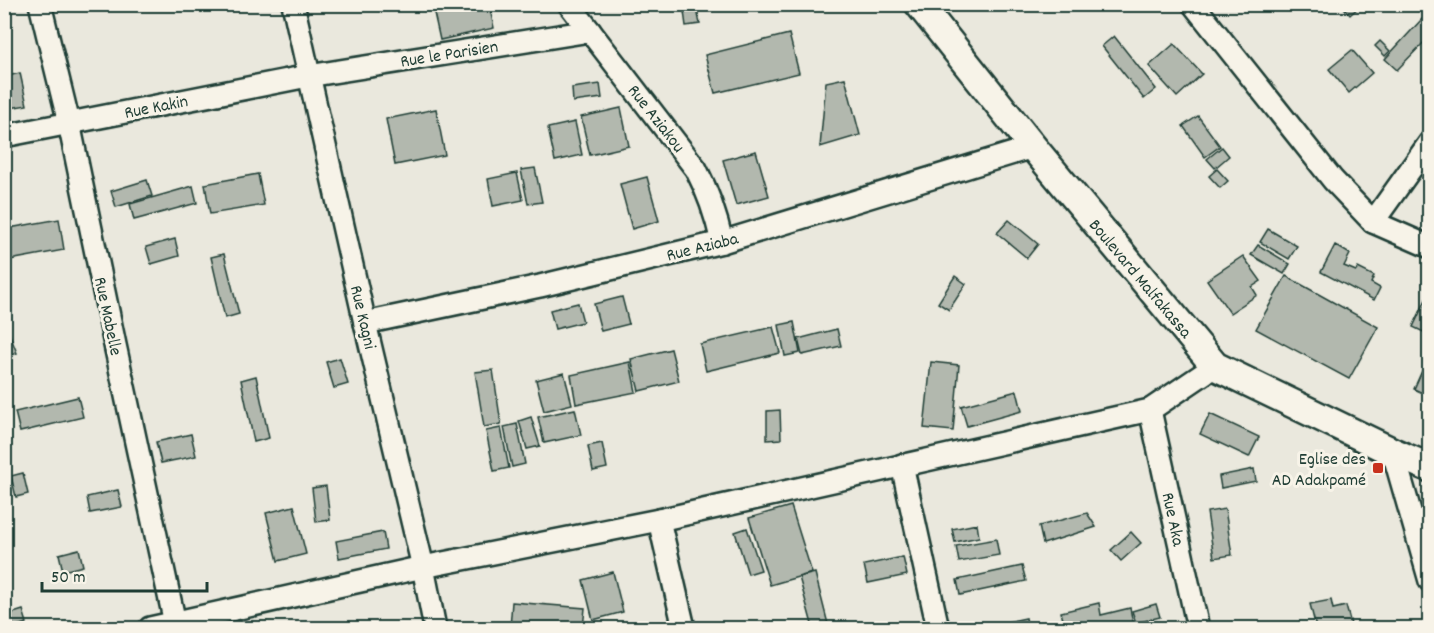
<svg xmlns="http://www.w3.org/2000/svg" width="1434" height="633" font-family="Dekko,sans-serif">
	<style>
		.building { fill: #b2b8ae; stroke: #1f3d34; stroke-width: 1.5 }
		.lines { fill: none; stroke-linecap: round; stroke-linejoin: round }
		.minor-casing { stroke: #1f3d34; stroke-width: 26 }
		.tertiary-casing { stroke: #1f3d34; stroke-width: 32 }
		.minor { stroke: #f7f3e8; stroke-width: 21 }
		.tertiary { stroke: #f7f3e8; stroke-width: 27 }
		.poi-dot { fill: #c8321e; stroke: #f7f3e8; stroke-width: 2 }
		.labels { text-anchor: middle; stroke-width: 6; stroke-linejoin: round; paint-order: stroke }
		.street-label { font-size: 18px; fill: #1f3d34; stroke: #f7f3e8 }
		.poi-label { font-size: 18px; fill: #1f3d34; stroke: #f7f3e8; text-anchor: end }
	</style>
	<rect width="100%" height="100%" fill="#eae8dd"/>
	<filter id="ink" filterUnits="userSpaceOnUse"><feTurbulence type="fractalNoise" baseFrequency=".0167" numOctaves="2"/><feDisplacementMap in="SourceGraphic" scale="12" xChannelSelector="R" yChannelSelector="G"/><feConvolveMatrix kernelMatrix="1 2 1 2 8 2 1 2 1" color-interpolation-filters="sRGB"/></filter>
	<g filter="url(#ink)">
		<g class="building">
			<polygon points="432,4 489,4 494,28 440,40"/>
			<polygon points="683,4 696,4 700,24 686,26"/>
			<polygon points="1341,4 1362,4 1350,15"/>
			<polygon points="1422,19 1430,26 1430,36 1397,70 1385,59"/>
			<polygon points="789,34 799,73 715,93 705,55"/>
			<polygon points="1114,36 1156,89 1144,99 1102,46"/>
			<polygon points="1380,41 1390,51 1385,56 1375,46"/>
			<polygon points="1174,44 1202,74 1177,97 1149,66"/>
			<polygon points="1352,50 1372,73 1349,93 1329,69"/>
			<polygon points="20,73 27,105 4,109 4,77"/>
			<polygon points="845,78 860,135 820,147 826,82"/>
			<polygon points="600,84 602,98 573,102 572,88"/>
			<polygon points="621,108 629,146 590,155 581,117"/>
			<polygon points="436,109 445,155 395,165 386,119"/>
			<polygon points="1198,116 1220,146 1205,157 1183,126"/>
			<polygon points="575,122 582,155 555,161 548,128"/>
			<polygon points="1222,147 1229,156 1215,168 1207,159"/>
			<polygon points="756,151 769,196 736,205 723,160"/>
			<polygon points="535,168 542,202 528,204 521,170"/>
			<polygon points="1217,169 1228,181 1220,188 1209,176"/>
			<polygon points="517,173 523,200 493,206 488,179"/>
			<polygon points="258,174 264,205 210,214 205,184"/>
			<polygon points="647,177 659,221 632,229 620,184"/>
			<polygon points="147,180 152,196 116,207 111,191"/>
			<polygon points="193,186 197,203 134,220 130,204"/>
			<polygon points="59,219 64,250 4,261 4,229"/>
			<polygon points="1009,220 1038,244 1027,258 997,233"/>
			<polygon points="1268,229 1297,246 1289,259 1260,242"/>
			<polygon points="175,239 179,256 151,264 146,247"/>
			<polygon points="1258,245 1290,264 1284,274 1251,255"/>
			<polygon points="1335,245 1350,254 1344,266 1356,271 1358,268 1374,276 1371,283 1380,288 1374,300 1321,272"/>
			<polygon points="224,254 239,314 225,318 211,257"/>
			<polygon points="1243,256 1261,281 1252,287 1257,295 1230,313 1207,280"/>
			<polygon points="955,276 966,284 949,310 938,303"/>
			<polygon points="1286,276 1378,327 1349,379 1256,329"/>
			<polygon points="1430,291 1430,335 1413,327"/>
			<polygon points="622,297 629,324 601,331 594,304"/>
			<polygon points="578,303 583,322 555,329 550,310"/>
			<polygon points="4,320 17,353 4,358"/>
			<polygon points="794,322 800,353 785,356 779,325"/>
			<polygon points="773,327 780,353 706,371 700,344"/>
			<polygon points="837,329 841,346 802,355 798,339"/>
			<polygon points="671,349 679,381 639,391 631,359"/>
			<polygon points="340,358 348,384 334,388 326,362"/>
			<polygon points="630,362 636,392 576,404 571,375"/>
			<polygon points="931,362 959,365 953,431 924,428"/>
			<polygon points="1425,364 1430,366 1430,390 1427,395 1414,389"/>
			<polygon points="493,370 501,424 484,427 475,372"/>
			<polygon points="564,373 572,404 544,411 536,380"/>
			<polygon points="256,376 269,438 254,442 241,380"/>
			<polygon points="1017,391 1022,411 967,426 961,406"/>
			<polygon points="78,397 83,417 20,432 15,412"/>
			<polygon points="575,409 581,435 544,443 538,417"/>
			<polygon points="780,410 781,439 767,440 767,411"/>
			<polygon points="1210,414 1259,437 1249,457 1200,434"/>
			<polygon points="531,417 540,446 527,449 519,421"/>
			<polygon points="517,424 525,464 512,467 504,427"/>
			<polygon points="501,428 509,468 494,471 486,431"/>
			<polygon points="191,434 196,456 161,463 156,442"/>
			<polygon points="602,443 607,468 593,471 588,446"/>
			<polygon points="1254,469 1256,481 1221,488 1219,476"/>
			<polygon points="23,473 28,494 16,497 11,476"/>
			<polygon points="326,486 330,520 316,522 312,488"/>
			<polygon points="118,490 122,507 90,513 87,497"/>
			<polygon points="294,506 306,554 278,561 266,513"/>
			<polygon points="791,506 812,573 770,585 749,518"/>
			<polygon points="1225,509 1232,555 1214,558 1207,512"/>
			<polygon points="1087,513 1096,527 1043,544 1039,526"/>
			<polygon points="977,524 979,537 955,542 952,529"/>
			<polygon points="747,528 761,570 748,574 735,532"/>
			<polygon points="383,532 386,549 339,558 336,541"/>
			<polygon points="1131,532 1141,543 1121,561 1111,550"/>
			<polygon points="996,539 999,555 959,562 956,546"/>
			<polygon points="79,549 83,566 63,571 59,554"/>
			<polygon points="903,557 907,575 868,583 864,565"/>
			<polygon points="1022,566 1026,581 960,595 957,580"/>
			<polygon points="613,572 623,612 593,620 583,580"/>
			<polygon points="815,573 829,628 813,628 799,577"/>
			<polygon points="1331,600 1333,609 1346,606 1352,628 1316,628 1310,604"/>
			<polygon points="512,602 585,608 583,628 510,628"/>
			<polygon points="1099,603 1101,615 1130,608 1133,623 1109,628 1065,628 1061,612"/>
			<polygon points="1156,604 1160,617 1136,623 1132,611"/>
			<polygon points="23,610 27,623 9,628 4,628 4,616"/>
			<polygon points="1026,618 1028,628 978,628"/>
		</g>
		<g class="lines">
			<g class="minor-casing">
				<g id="minor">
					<polyline points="40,4 69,123 115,345 176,628"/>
					<polyline points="293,4 365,323 423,567 435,628"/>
					<path d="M569,4L696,169C709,194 716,215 722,242"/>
					<polyline points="1193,4 1333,180 1373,222 1430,247"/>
					<polyline points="4,136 308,76 590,31"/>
					<polyline points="1373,222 1430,142"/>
					<polyline points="365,323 540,286 722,242 1033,147"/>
					<polyline points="1150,410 1198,628"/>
					<polyline points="1393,452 1430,581"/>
					<polyline points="902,465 938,628"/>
					<polyline points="659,520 684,628"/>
					<polyline points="150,628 423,567 659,520 1150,410 1215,366"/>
				</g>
			</g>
			<g class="tertiary-casing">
				<polyline id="tertiary" points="919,4 1033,147 1215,366 1393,452 1430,468"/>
			</g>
			<use href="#minor" class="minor"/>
			<use href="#tertiary" class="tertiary"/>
		</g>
	</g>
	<rect class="poi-dot" x="1372" y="462" width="12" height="12" rx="3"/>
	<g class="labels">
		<g class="street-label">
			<text transform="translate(449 53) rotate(-9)" y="6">Rue le Parisien</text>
			<text transform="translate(156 106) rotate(-11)" y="6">Rue Kakin</text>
			<text transform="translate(657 118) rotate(52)" y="6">Rue Aziakou</text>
			<text transform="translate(702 246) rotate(-14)" y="6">Rue Aziaba</text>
			<text transform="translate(1141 278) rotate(50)" y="6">Boulevard Malfakassa</text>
			<text transform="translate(109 316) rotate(78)" y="6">Rue Mabelle</text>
			<text transform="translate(364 317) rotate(77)" y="6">Rue Kagni</text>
			<text transform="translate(1174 519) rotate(78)" y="6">Rue Aka</text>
		</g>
		<g class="poi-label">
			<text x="1366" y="464">Eglise des<tspan x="1366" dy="21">AD Adakpamé</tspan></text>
		</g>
	</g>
	<rect width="1434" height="633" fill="none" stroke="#f7f3e8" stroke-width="24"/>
	<rect x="12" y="12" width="1410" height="609" fill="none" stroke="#1f3d34" stroke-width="2" filter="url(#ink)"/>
	<path d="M42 582v9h165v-9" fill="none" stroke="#1f3d34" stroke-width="3"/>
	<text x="51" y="582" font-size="18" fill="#1f3d34" stroke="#f7f3e8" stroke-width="4.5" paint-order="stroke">50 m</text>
</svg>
